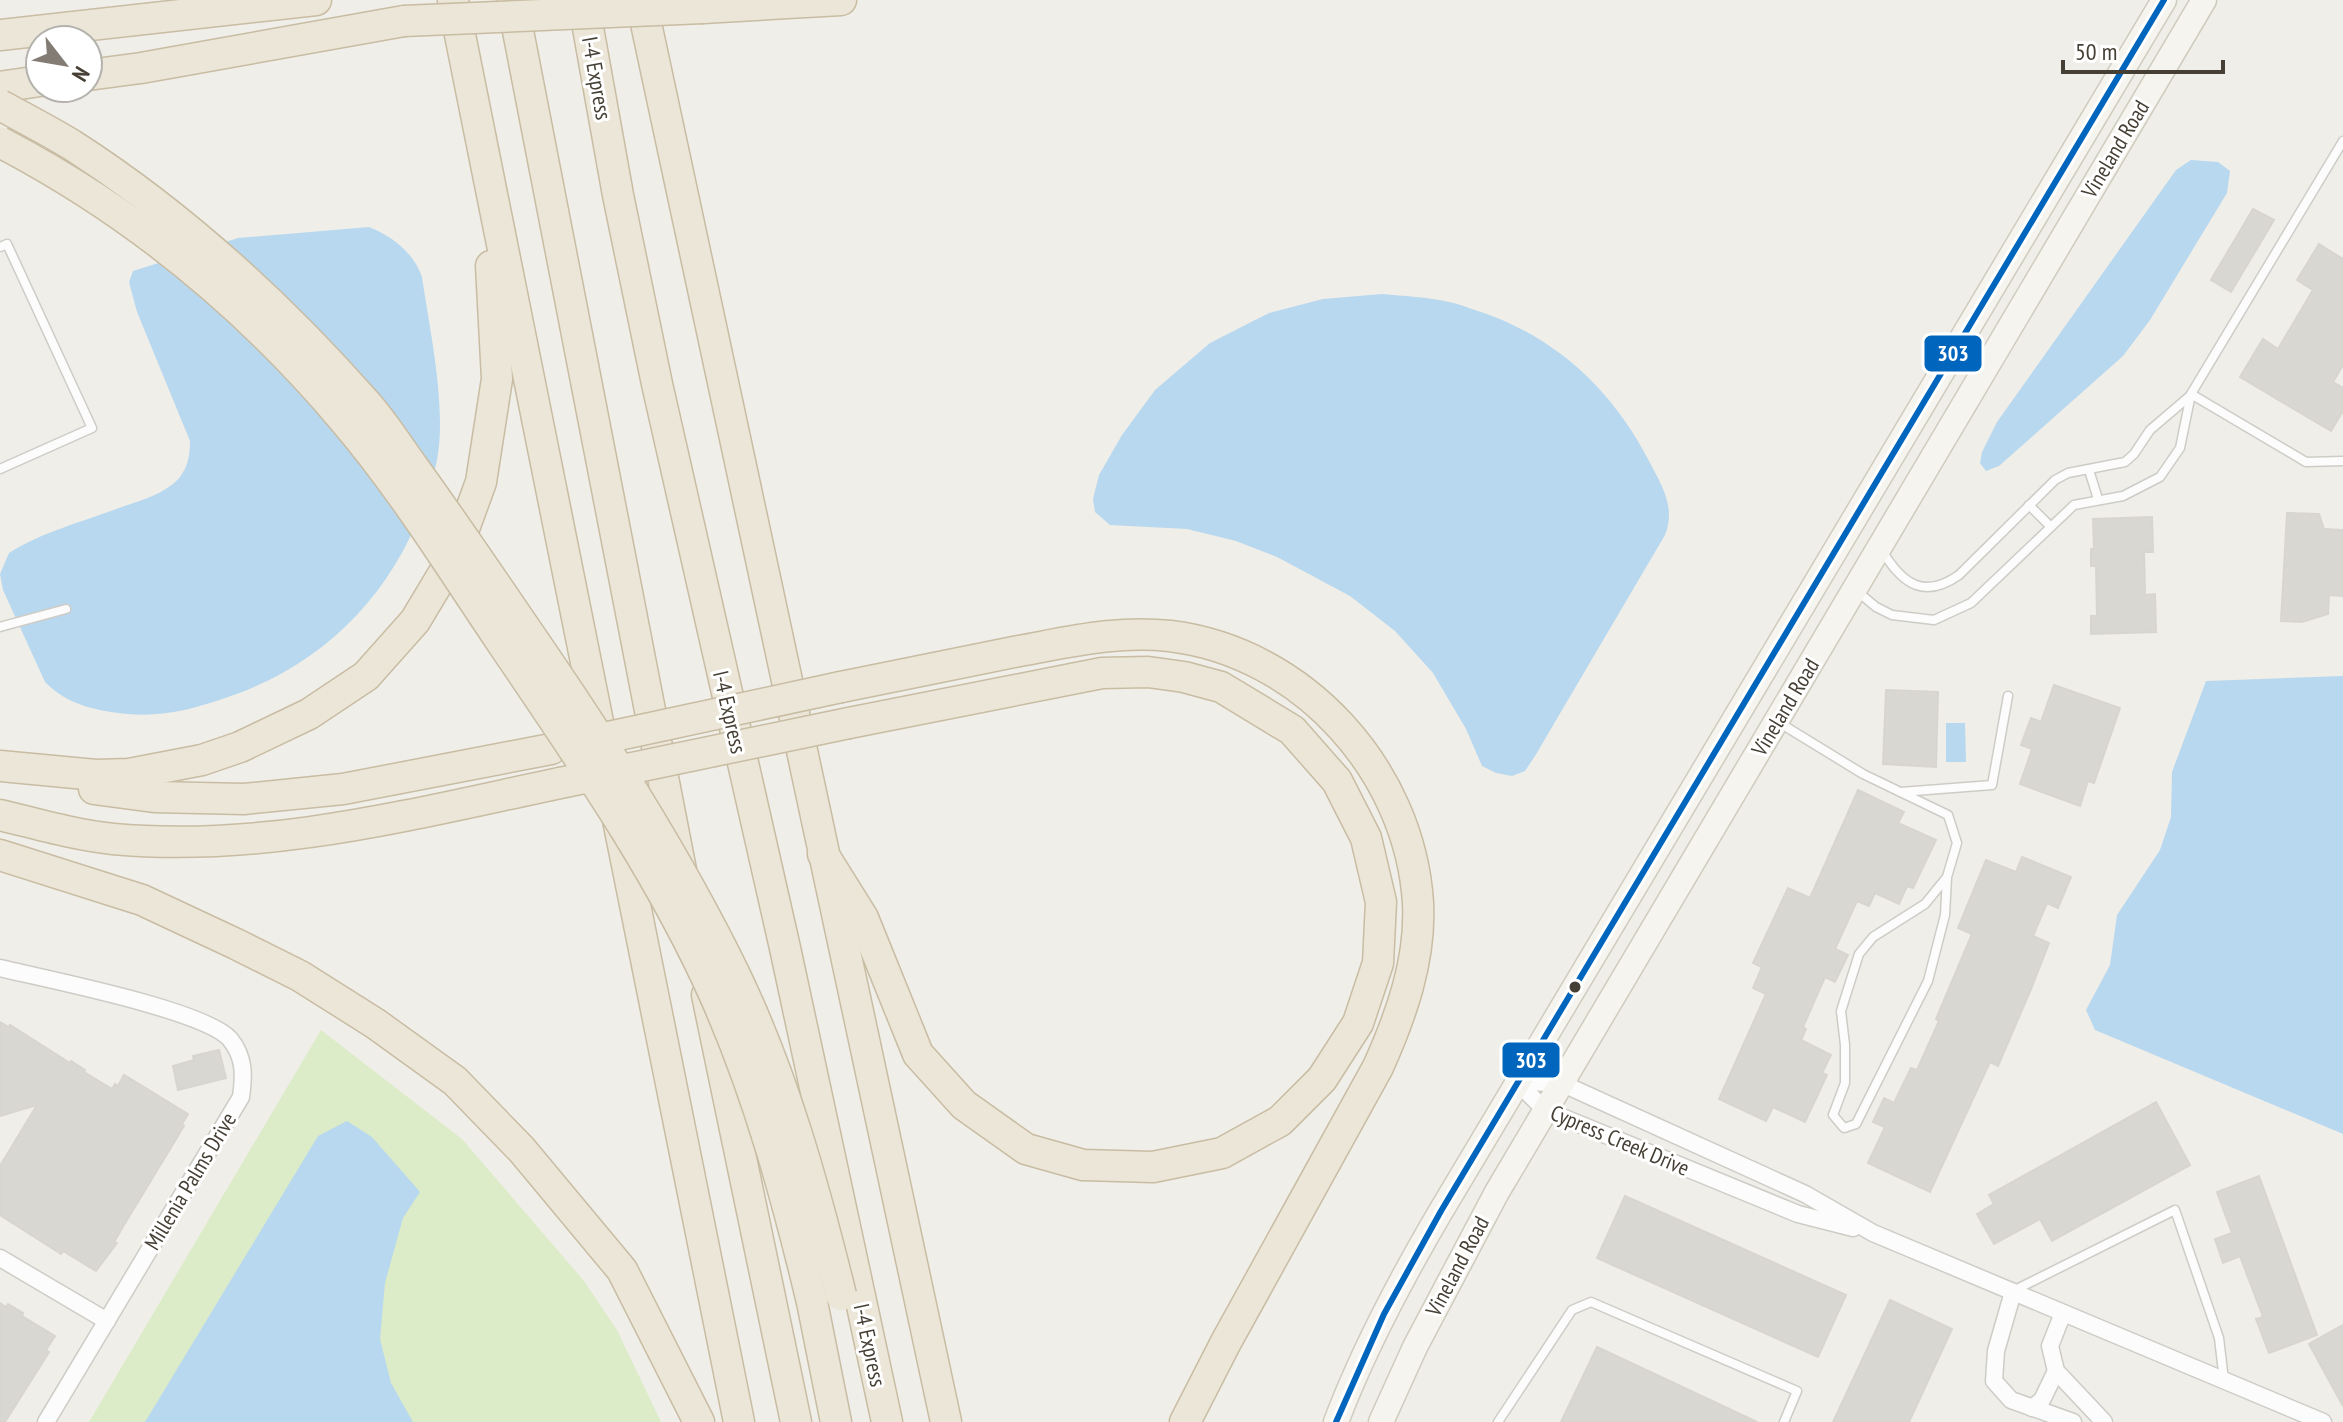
<svg xmlns="http://www.w3.org/2000/svg" width="2343" height="1422" font-family="'PT Sans Narrow',sans-serif">
	<style>
		.green { fill: #dcebc8 }
		.water { fill: #b8d8ef }
		.building { fill: #d9d7d1; stroke: #d8d5ce; stroke-width: 2 }
		.lines { fill: none; stroke-linecap: round; stroke-linejoin: round }
		.lane-casing { stroke: #ceccc6; stroke-width: 11 }
		.street-casing { stroke: #ceccc6; stroke-width: 19 }
		.secondary-casing { stroke: #cfcbbf; stroke-width: 27 }
		.highway-casing { stroke: #c8bca3; stroke-width: 33 }
		.lane { stroke: #fdfcfc; stroke-width: 8 }
		.street { stroke: #fdfcfc; stroke-width: 16 }
		.secondary { stroke: #f6f4ee; stroke-width: 24 }
		.highway { stroke: #ece6d8; stroke-width: 30 }
		.highway-bridge-casing { stroke: #c8bca3; stroke-width: 33; stroke-linecap: butt }
		.highway-bridge { stroke: #ece6d8; stroke-width: 30 }
		.bus-1-casing { stroke: #fff; stroke-width: 12 }
		.bus-1 { stroke: #0065bd; stroke-width: 6 }
		.bus-dot { fill: #463f35; stroke: #fff; stroke-width: 3 }
		.labels { text-anchor: middle; stroke-width: 6; stroke-linejoin: round; paint-order: stroke }
		.street-label { font-size: 22px; fill: #463f35; stroke: #fff }
		.line-badge { stroke: #fff; stroke-width: 3 }
		.badge-label { font-size: 22px; text-anchor: middle; font-weight: bold; fill: #fff }
	</style>
	<rect width="100%" height="100%" fill="#f0eee8"/>
	<polygon class="green" points="321,1030 462,1139 584,1281 617,1330 661,1422 89,1422"/>
	<g class="water">
		<polygon points="2191,160 2218,162 2230,171 2227,193 2150,320 2123,356 1999,466 1986,471 1980,463 1982,452 1997,422 2176,170"/>
		<path d="M369,227C392,236 414,253 422,277C430,333 449,415 435,469C407,578 335,661 228,697C194,709 164,717 128,714C97,711 67,705 45,682L3,590L0,574L9,553C42,532 82,522 119,508C139,501 166,494 180,477C188,466 190,455 190,441L137,312L129,282L133,271L238,238Z"/>
		<path d="M1382,294C1404,296 1427,297 1449,302C1461,304 1473,310 1484,313C1558,339 1613,391 1649,461C1662,486 1676,507 1665,535L1535,756L1525,771L1512,776L1496,773L1482,766L1466,729L1433,673L1395,631L1350,596L1277,557L1236,541L1187,529L1110,525L1095,512L1093,499L1099,475L1122,435L1155,390L1210,343L1269,313L1323,299Z"/>
		<polygon points="2343,676 2343,1134 2095,1030 2086,1010 2110,965 2117,915 2160,850 2171,817 2172,772 2206,681"/>
		<polygon points="1946,723 1965,723 1966,762 1946,762"/>
		<polygon points="347,1121 372,1137 420,1192 403,1218 385,1283 380,1339 391,1383 413,1422 145,1422 318,1136"/>
	</g>
	<g class="building">
		<polygon points="2253,209 2274,220 2231,292 2211,280"/>
		<polygon points="2319,244 2343,259 2343,365 2333,382 2343,388 2343,411 2331,431 2240,377 2263,339 2278,349 2313,290 2297,280"/>
		<polygon points="2287,513 2319,514 2324,529 2343,530 2343,596 2329,595 2328,614 2302,622 2281,621"/>
		<polygon points="2152,517 2153,552 2144,552 2145,595 2155,594 2156,632 2091,634 2091,616 2097,616 2096,566 2091,566 2091,549 2094,549 2093,519"/>
		<polygon points="2054,685 2120,708 2094,783 2088,781 2080,806 2020,784 2032,749 2021,745 2031,718 2041,722"/>
		<polygon points="1886,690 1938,692 1936,767 1883,764"/>
		<polygon points="1858,790 1904,812 1898,823 1936,840 1913,888 1907,886 1899,904 1875,893 1869,906 1857,901 1835,949 1848,955 1835,982 1825,977 1803,1027 1806,1029 1801,1040 1831,1055 1822,1073 1827,1075 1805,1122 1773,1107 1766,1121 1719,1099 1766,994 1753,988 1762,967 1753,963 1788,888 1810,898"/>
		<polygon points="2022,857 2071,877 2058,908 2047,903 2033,936 2049,943 2031,989 1998,1066 1990,1062 1930,1192 1868,1163 1885,1127 1873,1122 1884,1098 1894,1103 1911,1068 1917,1070 1939,1021 1936,1019 1972,934 1958,928 1986,860 2016,872"/>
		<polygon points="0,1022 9,1027 10,1025 70,1063 71,1061 85,1070 84,1072 112,1089 115,1084 118,1086 124,1075 188,1114 182,1124 184,1126 124,1225 114,1242 117,1243 96,1271 63,1251 61,1254 0,1215 0,1166 37,1105 0,1116"/>
		<polygon points="219,1050 226,1078 178,1090 173,1066 194,1060 193,1056"/>
		<polygon points="2156,1102 2190,1165 2052,1241 2040,1219 1994,1244 1977,1214 1994,1204 1989,1195"/>
		<polygon points="2259,1176 2317,1335 2269,1353 2256,1319 2263,1317 2240,1256 2223,1263 2215,1239 2232,1233 2217,1192"/>
		<polygon points="1625,1196 1846,1295 1818,1357 1597,1258"/>
		<polygon points="1890,1300 1952,1329 1909,1422 1833,1422"/>
		<polygon points="0,1303 6,1307 8,1304 23,1313 22,1316 55,1336 46,1350 49,1352 5,1422 0,1422"/>
		<polygon points="2343,1325 2343,1406 2309,1344"/>
		<polygon points="1597,1347 1757,1422 1561,1422"/>
	</g>
	<g class="lines">
		<g class="lane-casing">
			<g id="lane">
				<polyline points="0,247 7,244 92,428 0,469"/>
				<polyline points="2191,394 2306,462 2343,461"/>
				<polyline points="2089,470 2098,499"/>
				<polyline points="2029,505 2050,526"/>
				<path d="M1883,552C1903,585 1925,599 1959,575L2055,480L2068,473L2125,462L2134,454L2150,430L2191,395"/>
				<polyline points="1858,592 1876,607 1892,615 1934,620 1971,603 2074,505 2123,496 2160,477 2180,448 2191,394 2343,141"/>
				<polyline points="0,627 66,609"/>
				<polyline points="1778,722 1863,774 1948,815 1957,843 1947,877 1925,904 1873,937 1859,954 1841,1011 1845,1045 1845,1083 1833,1115 1844,1128 1856,1124 1928,981 1945,915 1947,877"/>
				<polyline points="1901,792 1992,785 2008,696"/>
				<polyline points="2013,1291 2175,1210 2219,1338 2224,1380"/>
				<polyline points="1498,1422 1572,1310 1591,1302 1797,1391 1784,1422"/>
			</g>
		</g>
		<g class="street-casing">
			<g id="street">
				<path d="M0,968C45,979 204,1010 230,1039C245,1058 244,1075 241,1097L46,1422"/>
				<polyline points="1517,1082 1561,1083 1805,1194 1873,1233 2323,1422"/>
				<polyline points="1517,1082 1545,1110 1798,1214 1853,1228"/>
				<polyline points="0,1258 107,1321"/>
				<polyline points="2013,1292 1996,1351 1994,1381 2011,1400 2073,1422"/>
				<polyline points="2063,1313 2050,1346 2056,1371 2104,1422"/>
				<polyline points="2032,1408 2042,1400 2056,1371"/>
			</g>
		</g>
		<g class="secondary-casing">
			<g id="secondary">
				<path d="M1336,1422C1364,1348 1401,1279 1441,1211L2164,0"/>
				<polyline points="1381,1422 1415,1347 1497,1192 2204,0"/>
			</g>
		</g>
		<g class="highway-casing">
			<g id="highway">
				<polyline points="453,0 602,742"/>
				<polyline points="512,0 681,870"/>
				<polyline points="583,0 618,195 657,384 785,948 887,1422"/>
				<polyline points="641,0 946,1422"/>
				<polyline points="703,8 841,0"/>
				<polyline points="0,35 316,0"/>
				<polyline points="88,75 141,68 404,21"/>
				<polyline points="0,87 40,81"/>
				<path d="M841,687C900,675 960,663 1019,651C1069,642 1118,630 1170,636C1303,652 1410,771 1418,903C1421,960 1401,1016 1378,1067L1226,1342L1185,1422"/>
				<polyline points="0,766 96,775 129,774 202,760 240,747 309,714 366,676 415,621 454,556 481,482 497,379 491,266"/>
				<polyline points="94,789 154,797 244,799 343,789 551,749"/>
				<path d="M0,815C37,824 75,835 113,839C265,853 412,814 560,783"/>
				<polyline points="618,820 739,1422"/>
				<polyline points="823,854 863,918 918,1054 964,1105 1026,1149 1083,1165 1153,1167 1222,1153 1280,1121 1322,1079 1358,1023 1378,963 1381,902 1366,838 1337,781 1292,730 1221,687 1184,677 1148,672 1102,673 849,723"/>
				<polyline points="0,855 142,900 236,944 300,976 376,1024 455,1081 522,1150 622,1270 699,1422"/>
				<polyline points="707,995 796,1422"/>
				<polyline points="812,1302 836,1422"/>
			</g>
		</g>
		<use href="#lane" class="lane"/>
		<use href="#street" class="street"/>
		<use href="#secondary" class="secondary"/>
		<use href="#highway" class="highway"/>
		<g class="highway-bridge-casing">
			<g id="highway-bridge">
				<polyline points="404,21 703,8"/>
				<path d="M0,105C24,118 49,131 72,145C181,215 280,306 365,402C383,422 398,446 414,468C451,519 486,571 521,622C599,735 675,852 735,975C784,1077 814,1186 841,1295"/>
				<path d="M0,142C132,211 248,306 344,420C402,488 450,566 500,640C577,754 659,870 715,996C759,1095 787,1198 812,1302"/>
				<polyline points="581,743 841,687"/>
				<polyline points="560,783 849,723"/>
			</g>
		</g>
		<use href="#highway-bridge" class="highway-bridge"/>
		<g class="bus-1-casing">
			<polyline id="bus-1" points="1336,1422 1384,1314 1441,1211 2164,0"/>
		</g>
		<use href="#bus-1" class="bus-1"/>
	</g>
	<circle class="bus-dot" cx="1575" cy="987" r="7"/>
	<g class="labels">
		<g class="street-label">
			<text transform="translate(597 78) rotate(80)" y="8">I-4 Express</text>
			<text transform="translate(2115 149) rotate(-59)" y="8">Vineland Road</text>
			<text transform="translate(1785 707) rotate(-59)" y="8">Vineland Road</text>
			<text transform="translate(730 712) rotate(77)" y="8">I-4 Express</text>
			<text transform="translate(1620 1140) rotate(23)" y="8">Cypress Creek Drive</text>
			<text transform="translate(190 1181) rotate(-59)" y="8">Millenia Palms Drive</text>
			<text transform="translate(1457 1266) rotate(-62)" y="8">Vineland Road</text>
			<text transform="translate(870 1345) rotate(78)" y="8">I-4 Express</text>
		</g>
	</g>
	<g class="line-badge">
		<rect x="1923" y="334" width="60" height="39" rx="8" fill="#0065bd"/>
		<rect x="1501" y="1041" width="60" height="38" rx="8" fill="#0065bd"/>
	</g>
	<g class="badge-label">
		<text x="1953" y="361">303</text>
		<text x="1531" y="1068">303</text>
	</g>
	<g transform="translate(64 64) rotate(121)"><circle r="38" fill="#ffffff" stroke="#b5b2ae" stroke-width="2"/>
	<path d="M0-6L14 30L0 20L-14 30Z" fill="#827c74"/>
	<text y="-12" font-size="22" font-weight="bold" text-anchor="middle" fill="#463f35">N</text>
	</g>
	<path d="M2063 60v12h160v-12" fill="none" stroke="#463f35" stroke-width="4"/>
	<text x="2075" y="60" font-size="24" fill="#463f35" stroke="#ffffff" stroke-width="6" paint-order="stroke">50 m</text>
</svg>
